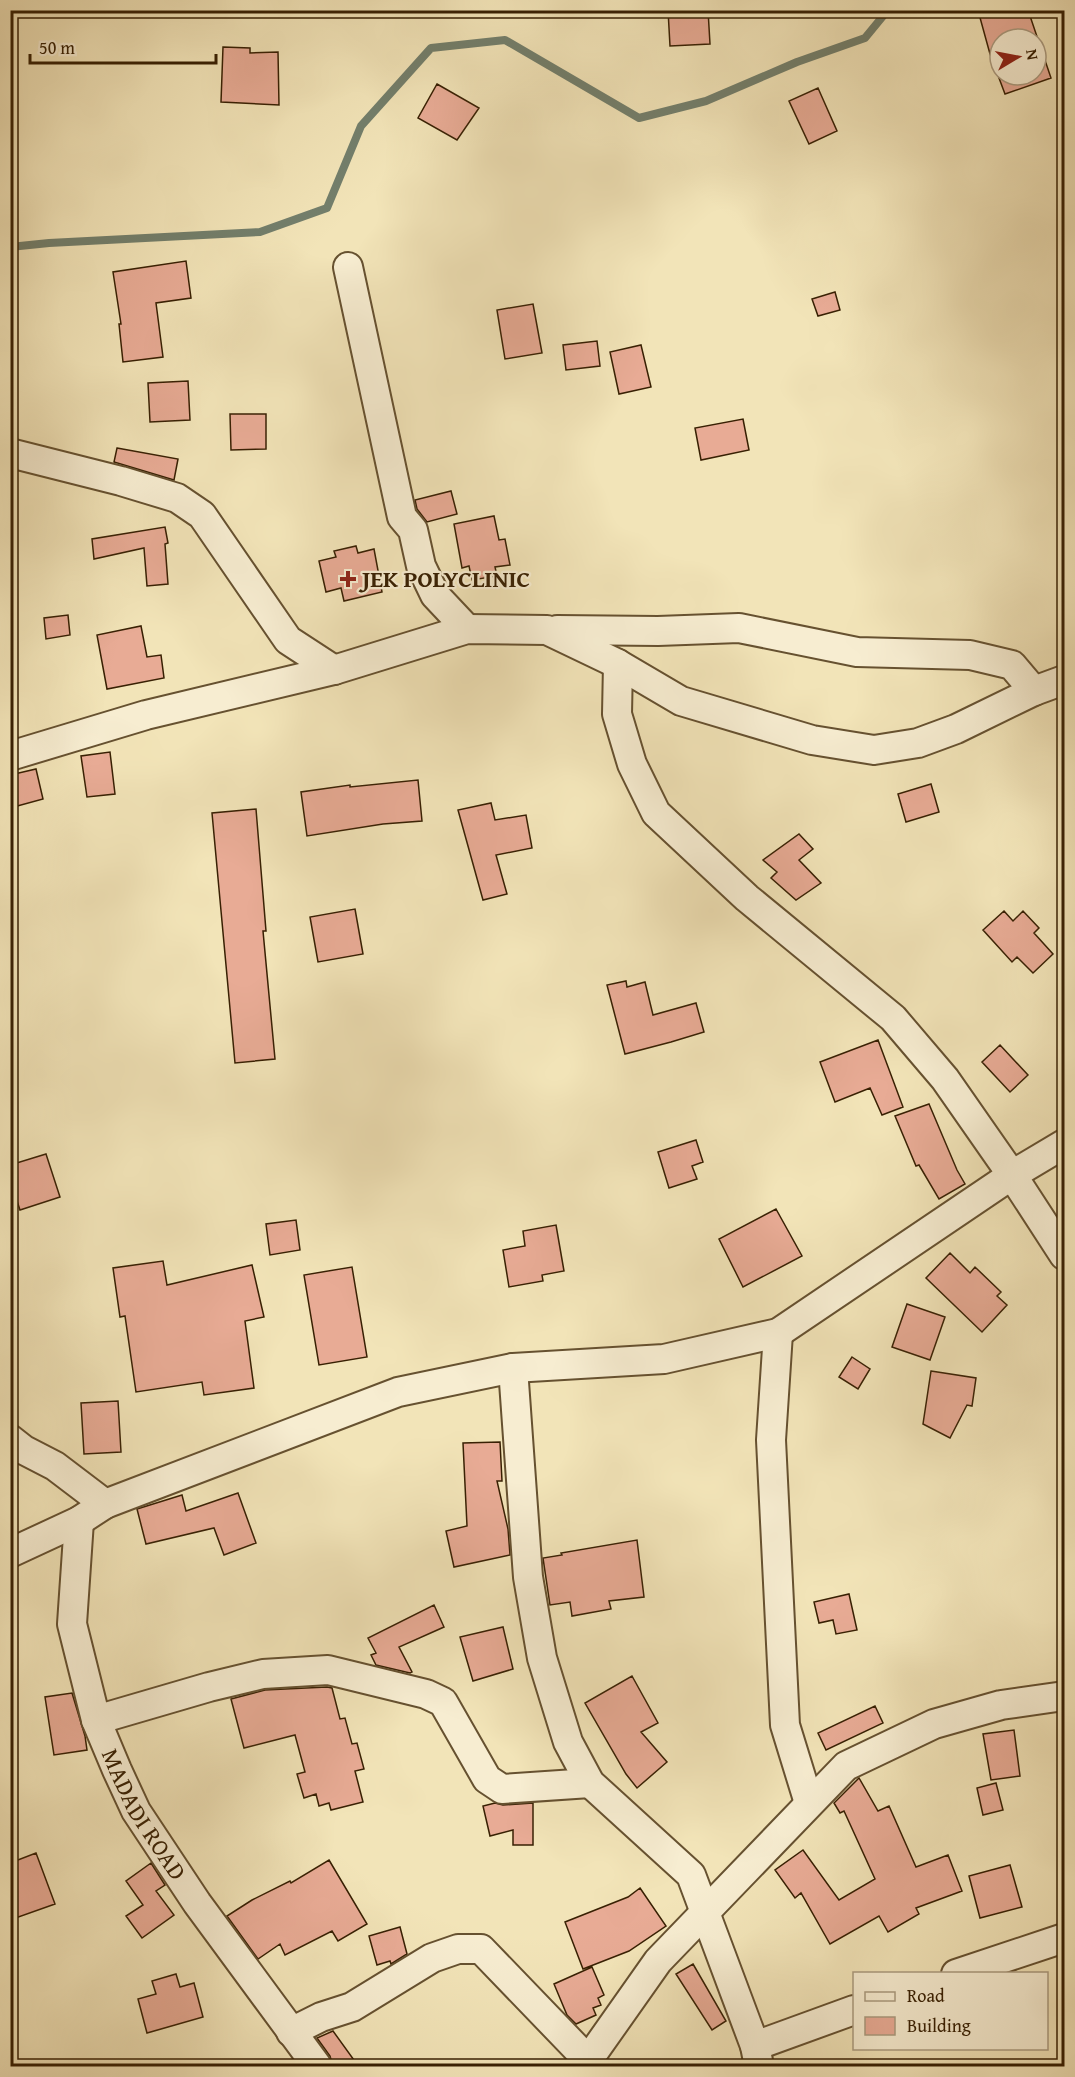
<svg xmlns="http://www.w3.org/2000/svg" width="1075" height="2077" font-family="'Gentium Book Plus',serif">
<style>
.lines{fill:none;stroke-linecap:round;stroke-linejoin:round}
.stream{stroke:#737f6c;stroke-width:8}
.building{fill:#e8ab95;stroke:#382003;stroke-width:1.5;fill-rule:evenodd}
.minor-casing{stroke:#665130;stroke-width:32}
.minor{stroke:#f7edd1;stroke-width:28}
.poi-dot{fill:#8f2418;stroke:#f7edd1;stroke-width:2}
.labels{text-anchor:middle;stroke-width:4.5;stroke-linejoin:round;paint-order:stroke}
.poi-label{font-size:24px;font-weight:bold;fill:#382003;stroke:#f7edd1;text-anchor:start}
.street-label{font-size:24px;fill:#382003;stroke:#f7edd1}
</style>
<rect width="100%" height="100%" fill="#f2e4b8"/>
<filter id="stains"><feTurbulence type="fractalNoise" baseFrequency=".00333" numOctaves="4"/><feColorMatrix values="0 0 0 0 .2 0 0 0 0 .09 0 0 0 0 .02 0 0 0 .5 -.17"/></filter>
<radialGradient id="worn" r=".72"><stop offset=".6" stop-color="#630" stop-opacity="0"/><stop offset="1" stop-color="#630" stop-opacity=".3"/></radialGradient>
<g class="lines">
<path class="stream" d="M 10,247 L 49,243 L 260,232 L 327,208 L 361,126 L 431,48 L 505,40 L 639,118 L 706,101 L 797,62 L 865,38 L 888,10"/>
</g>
<path class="building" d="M 668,10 L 708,10 L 710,44 L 670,46 Z
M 992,10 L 1028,10 L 1051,78 L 1005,94 L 990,54 L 979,14 ZM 1000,39 L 1036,39 L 1036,75 L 1000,75 Z
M 223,47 L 250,48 L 250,53 L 278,52 L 279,105 L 221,102 Z
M 437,84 L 479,108 L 457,140 L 418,118 Z
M 818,88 L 837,131 L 809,144 L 789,101 Z
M 186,261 L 191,298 L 156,303 L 163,357 L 123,362 L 119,324 L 121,324 L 113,272 Z
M 835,292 L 840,310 L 818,316 L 812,299 Z
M 533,304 L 542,353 L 505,359 L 497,310 Z
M 597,341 L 600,366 L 566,370 L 563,345 Z
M 641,345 L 651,387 L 619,394 L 610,352 Z
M 188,381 L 190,420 L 150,422 L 148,383 Z
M 230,414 L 266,414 L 266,449 L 231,450 Z
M 743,419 L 749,450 L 701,460 L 695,428 Z
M 117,448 L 178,459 L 174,480 L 114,462 Z
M 451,491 L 457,514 L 427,522 L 417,509 L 415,500 Z
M 494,516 L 499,540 L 505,539 L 510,565 L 495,567 L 497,576 L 472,580 L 469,566 L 462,568 L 454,524 Z
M 165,527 L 168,543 L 165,544 L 168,584 L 147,586 L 144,548 L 94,559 L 92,539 Z
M 356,546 L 358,553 L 374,549 L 382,592 L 344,601 L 341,588 L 326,592 L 319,561 L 336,557 L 334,551 Z
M 68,615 L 70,635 L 46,639 L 44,618 Z
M 141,626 L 147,657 L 161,655 L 164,678 L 107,689 L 97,635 Z
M 110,752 L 115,794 L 87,797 L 81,756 Z
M 36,769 L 43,799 L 10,808 L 10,775 Z
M 418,780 L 422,821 L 383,824 L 307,836 L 301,792 L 350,785 L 350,787 Z
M 931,784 L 939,812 L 906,822 L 898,794 Z
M 491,803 L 495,820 L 526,815 L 532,848 L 496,855 L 507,894 L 483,900 L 458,810 Z
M 256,809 L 266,931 L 263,931 L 275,1059 L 235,1063 L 212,813 Z
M 799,834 L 813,849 L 799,860 L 821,883 L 796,900 L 771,878 L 777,872 L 763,860 Z
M 355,909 L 363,954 L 318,962 L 310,917 Z
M 1004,911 L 1013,921 L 1023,911 L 1039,928 L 1034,933 L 1053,954 L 1033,973 L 1017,957 L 1012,962 L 983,930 Z
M 626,981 L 627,987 L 645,982 L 653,1015 L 696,1003 L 704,1032 L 671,1042 L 625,1054 L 607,985 Z
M 878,1040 L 903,1107 L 882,1115 L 870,1088 L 835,1102 L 820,1062 Z
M 1000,1045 L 1028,1075 L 1010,1092 L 982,1062 Z
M 929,1104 L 957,1170 L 965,1184 L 939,1199 L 919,1165 L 916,1166 L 895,1116 Z
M 696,1140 L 703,1162 L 692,1166 L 697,1179 L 669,1188 L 658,1152 Z
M 46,1154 L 60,1197 L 20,1210 L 10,1180 L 10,1165 Z
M 776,1209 L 802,1256 L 743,1287 L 719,1239 Z
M 296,1220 L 300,1250 L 270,1255 L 266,1224 Z
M 556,1225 L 564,1271 L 542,1275 L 543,1281 L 509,1287 L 503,1250 L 525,1246 L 523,1231 Z
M 950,1253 L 970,1273 L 975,1267 L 1001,1292 L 997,1296 L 1007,1305 L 982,1332 L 926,1278 Z
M 163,1261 L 167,1285 L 252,1265 L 264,1317 L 245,1321 L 254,1388 L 204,1395 L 202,1382 L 136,1392 L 125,1316 L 120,1317 L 113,1268 Z
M 352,1267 L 367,1357 L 319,1365 L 304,1275 Z
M 907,1304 L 945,1317 L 930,1360 L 892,1347 Z
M 852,1357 L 870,1369 L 858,1389 L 839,1377 Z
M 931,1371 L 976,1378 L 972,1406 L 967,1405 L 950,1438 L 923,1424 Z
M 118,1401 L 121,1452 L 84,1454 L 81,1403 Z
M 500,1442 L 502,1481 L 497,1481 L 508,1529 L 510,1555 L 454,1567 L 446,1531 L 467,1526 L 463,1443 Z
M 238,1493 L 256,1543 L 224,1555 L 214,1528 L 146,1544 L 137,1509 L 182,1495 L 186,1511 Z
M 637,1540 L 644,1597 L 609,1601 L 611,1609 L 572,1616 L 570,1602 L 550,1605 L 543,1558 L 562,1555 L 561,1553 Z
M 849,1594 L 857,1630 L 836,1634 L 833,1620 L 819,1623 L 814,1602 Z
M 434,1605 L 444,1627 L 399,1647 L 412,1672 L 410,1673 L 376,1665 L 371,1655 L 376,1653 L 368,1638 Z
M 503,1627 L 513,1669 L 473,1681 L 460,1637 Z
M 632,1676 L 658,1723 L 641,1732 L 667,1762 L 637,1788 L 626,1774 L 585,1703 Z
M 327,1687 L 332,1688 L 340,1719 L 345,1718 L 352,1744 L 357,1743 L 364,1769 L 355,1771 L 363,1802 L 331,1810 L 329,1803 L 319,1806 L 316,1794 L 304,1798 L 297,1774 L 305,1772 L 295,1735 L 244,1748 L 231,1699 L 265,1690 Z
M 72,1693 L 85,1736 L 87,1750 L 54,1755 L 45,1697 Z
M 875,1706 L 883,1723 L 826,1750 L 818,1733 Z
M 1014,1730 L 1020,1776 L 991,1780 L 983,1734 Z
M 859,1778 L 878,1811 L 889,1806 L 916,1867 L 948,1855 L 962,1891 L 916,1908 L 919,1914 L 888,1932 L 879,1916 L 830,1944 L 801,1893 L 795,1898 L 775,1870 L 803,1850 L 839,1900 L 875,1879 L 844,1811 L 840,1813 L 834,1803 Z
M 996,1783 L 1003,1810 L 983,1815 L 977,1788 Z
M 495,1803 L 503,1805 L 533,1803 L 533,1845 L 513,1845 L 513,1830 L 490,1836 L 483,1806 Z
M 36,1853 L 55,1904 L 10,1920 L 10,1863 Z
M 329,1860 L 367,1924 L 338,1941 L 332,1931 L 285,1955 L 280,1944 L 258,1959 L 227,1916 L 252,1900 L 290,1881 L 291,1883 Z
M 151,1863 L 165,1885 L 156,1891 L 174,1915 L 142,1938 L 126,1916 L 143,1905 L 126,1881 Z
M 1010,1865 L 1022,1907 L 980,1918 L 969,1876 Z
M 640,1888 L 666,1926 L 629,1951 L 583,1969 L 565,1922 L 628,1897 Z
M 400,1927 L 407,1954 L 391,1964 L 390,1961 L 377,1965 L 369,1936 Z
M 693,1964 L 726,2021 L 712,2030 L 676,1974 Z
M 592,1967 L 604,1995 L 598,1998 L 601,2005 L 593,2008 L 596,2015 L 576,2024 L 567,2015 L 554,1984 Z
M 176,1974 L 180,1987 L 194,1983 L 203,2017 L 147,2033 L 138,1999 L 156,1994 L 152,1981 Z
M 333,2031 L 359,2067 L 333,2067 L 330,2056 L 317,2038 Z"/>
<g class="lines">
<defs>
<g id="minor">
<path d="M 348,267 L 402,517 L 413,530 L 421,566 L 435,595 L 467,629"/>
<path d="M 10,453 L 121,481 L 177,498 L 202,515 L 288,640 L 334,670"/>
<path d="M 557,630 L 658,631 L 739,628 L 857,652 L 970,655 L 1012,665 L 1034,691"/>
<path d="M 618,664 L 617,714 L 632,764 L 656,813 L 747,898 L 893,1018 L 945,1079 L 1012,1175 L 1064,1255"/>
<path d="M 10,756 L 146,715 L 334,670 L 467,629 L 547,630 L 618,664 L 681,701 L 812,740 L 874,750 L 918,743 L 956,729 L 1034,691 L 1064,680"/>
<path d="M 778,1333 L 771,1440 L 785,1725 L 809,1803"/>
<path d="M 513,1368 L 528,1577 L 542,1658 L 568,1742 L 590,1783 L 691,1875 L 755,2046 L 759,2066"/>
<path d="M 10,1439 L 24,1450 L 55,1466 L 105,1504"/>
<path id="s1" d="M 79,1521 L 72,1624 L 96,1720 L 117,1770 L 136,1811 L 197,1903 L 317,2066"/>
<path d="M 10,1553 L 79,1521 L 105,1504 L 398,1392 L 513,1368 L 664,1359 L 778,1333 L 1012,1175 L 1064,1144"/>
<path d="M 96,1720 L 209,1687 L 263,1674 L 328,1670 L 426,1694 L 443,1702 L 487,1779 L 502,1789 L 590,1783"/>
<path d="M 956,1974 L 1064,1938"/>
<path d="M 291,2032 L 321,2017 L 352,2007 L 432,1958 L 458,1949 L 481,1949 L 586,2058"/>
<path d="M 755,2046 L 854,2010"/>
<path d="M 586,2066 L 591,2056 L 658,1961 L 846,1766 L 934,1724 L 1001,1705 L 1064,1696"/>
</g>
</defs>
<use href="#minor" class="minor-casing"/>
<use href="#minor" class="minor"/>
</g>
<path class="poi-dot" d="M345 570h6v6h6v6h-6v6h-6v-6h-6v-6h6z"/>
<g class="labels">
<g class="poi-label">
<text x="362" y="587">JEK POLYCLINIC</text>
</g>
<g class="street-label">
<text dy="8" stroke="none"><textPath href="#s1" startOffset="308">MADADI ROAD</textPath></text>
</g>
</g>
<rect width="1075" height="2077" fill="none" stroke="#f2e4b8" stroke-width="36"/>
<rect x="12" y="12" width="1051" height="2053" fill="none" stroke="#382003" stroke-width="3"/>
<rect x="18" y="18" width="1039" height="2041" fill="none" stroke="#382003" stroke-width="1.5"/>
<rect x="853" y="1972" width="195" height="78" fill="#f7edd1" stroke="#ab9b7f" stroke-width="1.5"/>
<rect x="865" y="1992" width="30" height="9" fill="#f7edd1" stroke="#ab9b7f" stroke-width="1.5"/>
<text x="907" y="2002" font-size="18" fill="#382003">Road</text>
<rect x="865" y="2017" width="30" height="18" fill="#e8ab95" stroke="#ab9b7f" stroke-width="1.5"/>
<text x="907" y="2032" font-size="18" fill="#382003">Building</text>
<g transform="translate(1018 57) rotate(80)"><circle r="28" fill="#f7edd1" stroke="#ab9b7f" stroke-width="1.5"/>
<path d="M0-4.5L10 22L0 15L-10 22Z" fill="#8f2418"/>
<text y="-9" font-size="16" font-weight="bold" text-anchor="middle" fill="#382003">N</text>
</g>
<path d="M30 54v9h186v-9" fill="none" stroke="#382003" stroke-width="3"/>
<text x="39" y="54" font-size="18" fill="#382003" stroke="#f7edd1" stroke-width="4.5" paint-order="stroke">50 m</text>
<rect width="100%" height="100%" filter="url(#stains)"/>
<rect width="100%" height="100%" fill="url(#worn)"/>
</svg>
